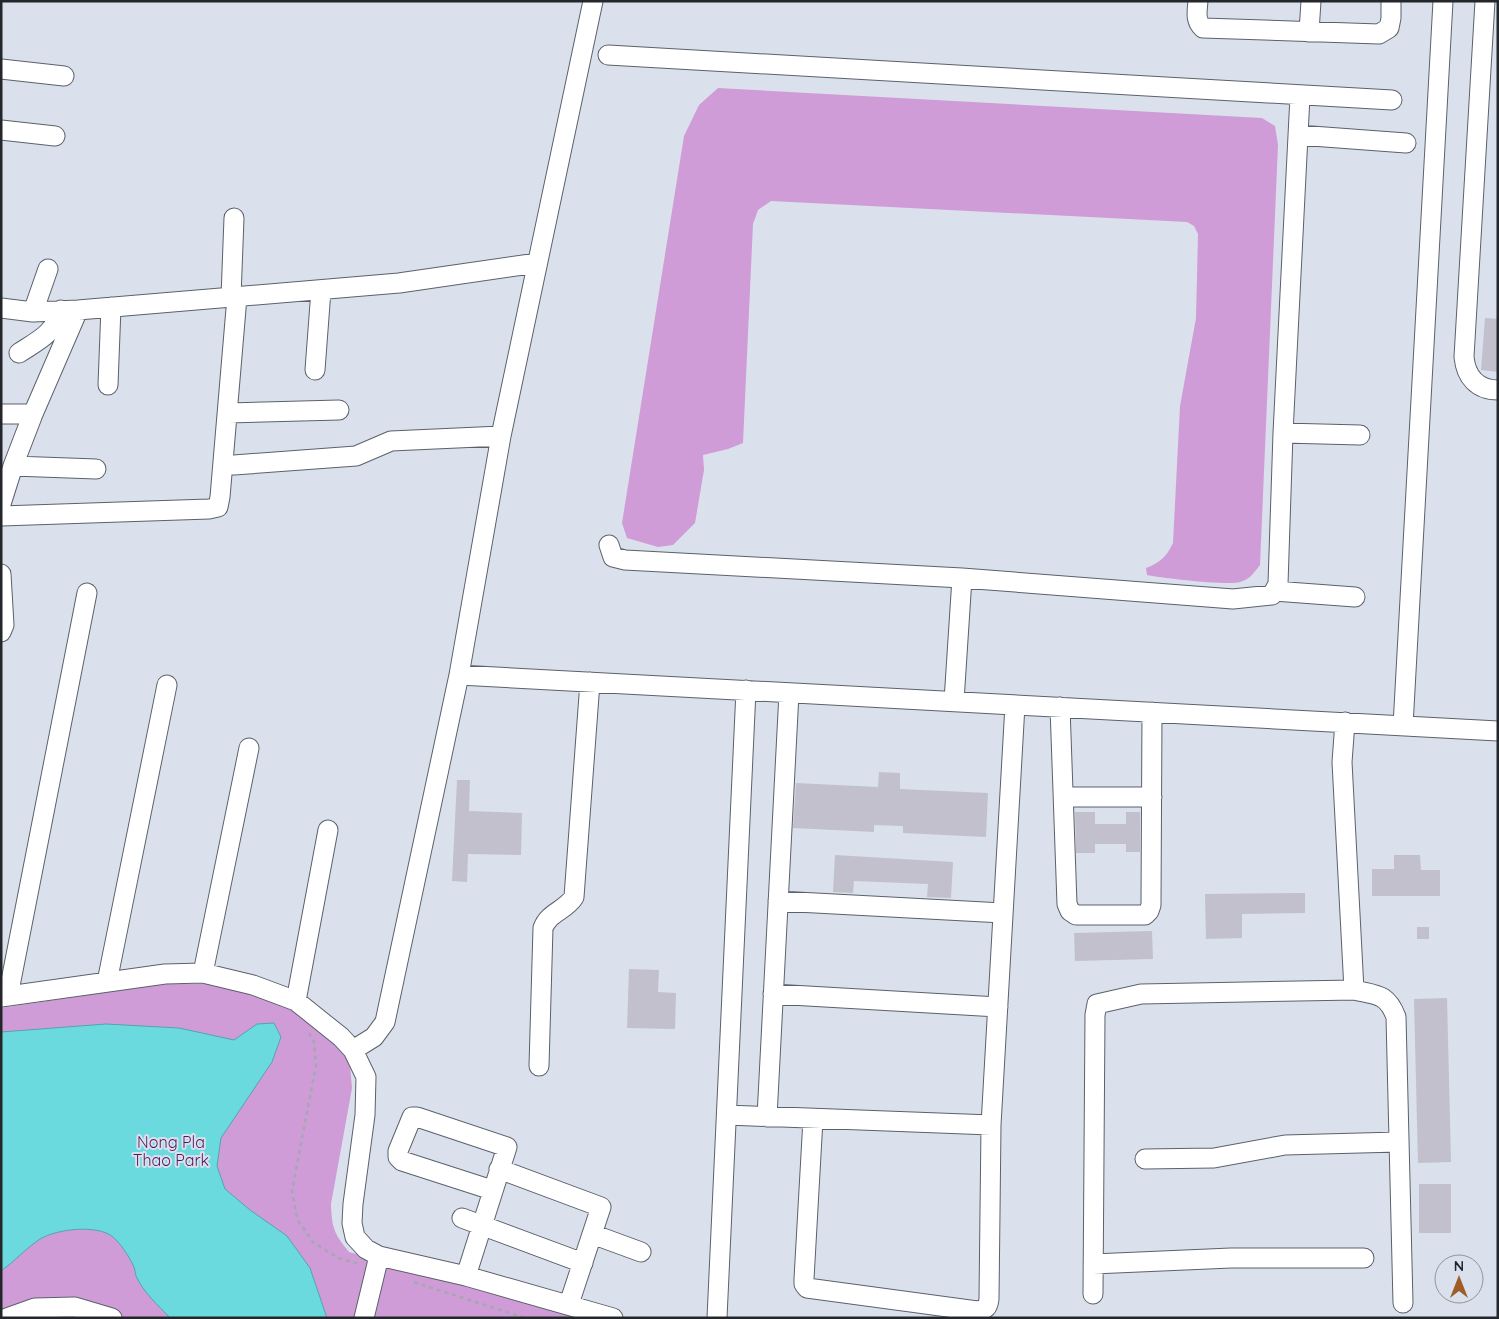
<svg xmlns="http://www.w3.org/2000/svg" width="1499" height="1319" font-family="Quicksand,sans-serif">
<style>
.green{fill:#d09cd7}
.water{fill:#6bdade;stroke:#55a4a8}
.building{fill:#c2c0cd}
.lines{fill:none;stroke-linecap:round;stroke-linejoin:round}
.minor-casing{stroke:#5b616b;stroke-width:21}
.path{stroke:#a3a8b1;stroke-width:2.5;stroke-dasharray:4 4;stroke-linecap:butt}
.minor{stroke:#fff;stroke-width:19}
.labels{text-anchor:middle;stroke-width:4;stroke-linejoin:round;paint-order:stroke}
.park-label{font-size:16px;fill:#55155e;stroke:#dae1ec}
</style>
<rect width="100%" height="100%" fill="#dae1ec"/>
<path class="green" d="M 718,88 L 1262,118 L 1275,126 L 1278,145 L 1260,565 C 1254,573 1250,579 1240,582 C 1230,586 1161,578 1147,575 L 1146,568 C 1160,563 1167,556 1173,543 L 1180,406 L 1196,318 L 1198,234 L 1194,226 L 1187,222 L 771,201 L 758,210 L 753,224 L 743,443 L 728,449 L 703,455 L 704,470 L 695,523 L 673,545 L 658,547 L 627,538 L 622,523 L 684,136 L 699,105 Z
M 162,984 L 210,984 L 262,995 L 308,1018 L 341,1048 L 350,1065 L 352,1088 L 331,1204 C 332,1229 334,1233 349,1252 L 583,1318 L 1,1318 L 1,1008 Z"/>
<path class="water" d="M 274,1023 L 281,1037 L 272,1062 L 221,1138 L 217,1166 L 225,1189 L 250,1210 L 287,1236 L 310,1268 L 327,1318 L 170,1318 C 158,1305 143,1292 136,1276 C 135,1273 135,1268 133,1265 C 129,1256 120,1243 113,1237 C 97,1224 57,1229 40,1239 C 26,1248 14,1262 1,1271 L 1,1032 L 106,1024 L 179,1028 L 234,1040 L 257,1024 Z"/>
<path class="building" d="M 1485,318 L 1498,319 L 1498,372 L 1481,370 Z
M 879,772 L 900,773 L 900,789 L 988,793 L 986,837 L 903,833 L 903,826 L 874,825 L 874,832 L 793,828 L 796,783 L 878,787 Z
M 457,780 L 470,780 L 469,811 L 522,813 L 521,855 L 468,854 L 467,882 L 452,881 Z
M 1075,812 L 1095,812 L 1095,824 L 1126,824 L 1126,812 L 1140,812 L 1140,852 L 1126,852 L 1126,844 L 1095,844 L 1095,853 L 1076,853 Z
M 835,855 L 953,862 L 951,898 L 927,897 L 928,884 L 854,881 L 853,893 L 833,892 Z
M 1394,855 L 1420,855 L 1421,870 L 1440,870 L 1440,896 L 1372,896 L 1372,869 L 1394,869 Z
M 1305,893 L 1305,913 L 1242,914 L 1242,938 L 1206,939 L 1205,894 Z
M 1417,927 L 1429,927 L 1429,939 L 1417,939 Z
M 1152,931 L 1153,959 L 1075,961 L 1074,933 Z
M 629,969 L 659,970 L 658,992 L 676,993 L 675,1029 L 627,1028 Z
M 1447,998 L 1451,1162 L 1418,1163 L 1414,999 Z
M 1419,1184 L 1451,1184 L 1451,1233 L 1419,1233 Z"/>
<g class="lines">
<defs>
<path id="minor" d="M 1198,1 C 1197,12 1195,21 1203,28 L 1379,34 L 1389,28 L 1391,18 L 1391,1
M 1485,1 L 1464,357 C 1466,377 1477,390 1498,390
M 1309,32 L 1311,1
M 608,55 L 1392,100
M 1,69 L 64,76
M 1,130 L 55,136
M 1298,135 L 1406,143
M 231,297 L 234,218
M 1,308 L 33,312 L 78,310 L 399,283 L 537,263
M 33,312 L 48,269
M 19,353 C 39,340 54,334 61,310
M 315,370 L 321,290
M 108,385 L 111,307
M 228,413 L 339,410
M 1,414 L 33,414
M 1283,433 L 1360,435
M 234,465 L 356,456 L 391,441 L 501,436
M 13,466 L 96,469
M 1,504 L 13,466 L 33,414 L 78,310
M 1,516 L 209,509 L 218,507 L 220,497 L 237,297
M 609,545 L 613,557 L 625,560 L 962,578 L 1233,599 L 1272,595 L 1278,584 L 1283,433 L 1300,96
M 1,574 L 4,625 L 1,632
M 1274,591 L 1355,597
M 459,675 L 1498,731
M 954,701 L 962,578
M 1060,707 L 1067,904 L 1070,911 L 1076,915 L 1145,915 L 1149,911 L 1151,905 L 1152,712
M 1345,722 L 1342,762 L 1354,990 C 1376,995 1387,993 1396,1017 L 1403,1303
M 1403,726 L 1443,1
M 1064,797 L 1152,797
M 778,901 L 1003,913
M 203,973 L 249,748
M 107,982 L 167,685
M 773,994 L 998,1007
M 8,996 L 87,593
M 1,997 L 165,974 L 203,973 L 253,985 L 296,1001 L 341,1037 L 353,1050 L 366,1077 L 365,1115 L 353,1204 L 352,1223 L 355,1237 L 366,1249 L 379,1256 L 466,1276 L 613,1318
M 296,1001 L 328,830
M 353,1050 L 374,1037 L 385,1022 L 459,675 L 501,436 L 593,1
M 539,1066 L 543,928 C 549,912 565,911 574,897 L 590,682
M 727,1115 L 991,1125 L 1015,705
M 767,1117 L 789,693
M 813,1119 L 804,1279 L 804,1284 L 807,1288 L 977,1311 C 986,1310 988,1307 989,1299 L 991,1125
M 1145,1159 L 1214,1158 L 1285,1145 L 1398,1142
M 499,1169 L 601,1207 L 569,1304
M 462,1218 L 583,1263
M 592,1234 L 641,1252
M 1093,1264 L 1231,1258 L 1364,1258
M 466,1276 L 507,1147 L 417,1117 L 412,1117 L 398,1151 L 398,1157 L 402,1161 L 492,1190
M 1093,1294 L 1095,1015 L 1097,1004 L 1141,994 L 1354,990
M 7,1318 L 35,1308 L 75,1307 L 112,1318
M 364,1318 L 379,1256
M 717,1318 L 746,690"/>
</defs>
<use href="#minor" class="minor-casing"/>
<path class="path" d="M 309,1033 L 314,1042 L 316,1065 L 292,1191 L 297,1219 L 313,1242 L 338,1258 L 359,1264
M 414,1282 L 525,1318"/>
<use href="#minor" class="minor"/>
</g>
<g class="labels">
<g class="park-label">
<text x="171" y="1148">Nong Pla<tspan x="171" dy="18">Thao Park</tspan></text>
</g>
</g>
<rect width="1499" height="1319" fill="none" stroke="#23262a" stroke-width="5"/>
<g transform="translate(1459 1279)"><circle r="24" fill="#dae1ec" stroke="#91969e"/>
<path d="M0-4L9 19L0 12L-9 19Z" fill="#9e5c29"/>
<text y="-8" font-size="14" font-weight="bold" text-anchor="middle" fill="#23262a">N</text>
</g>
</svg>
